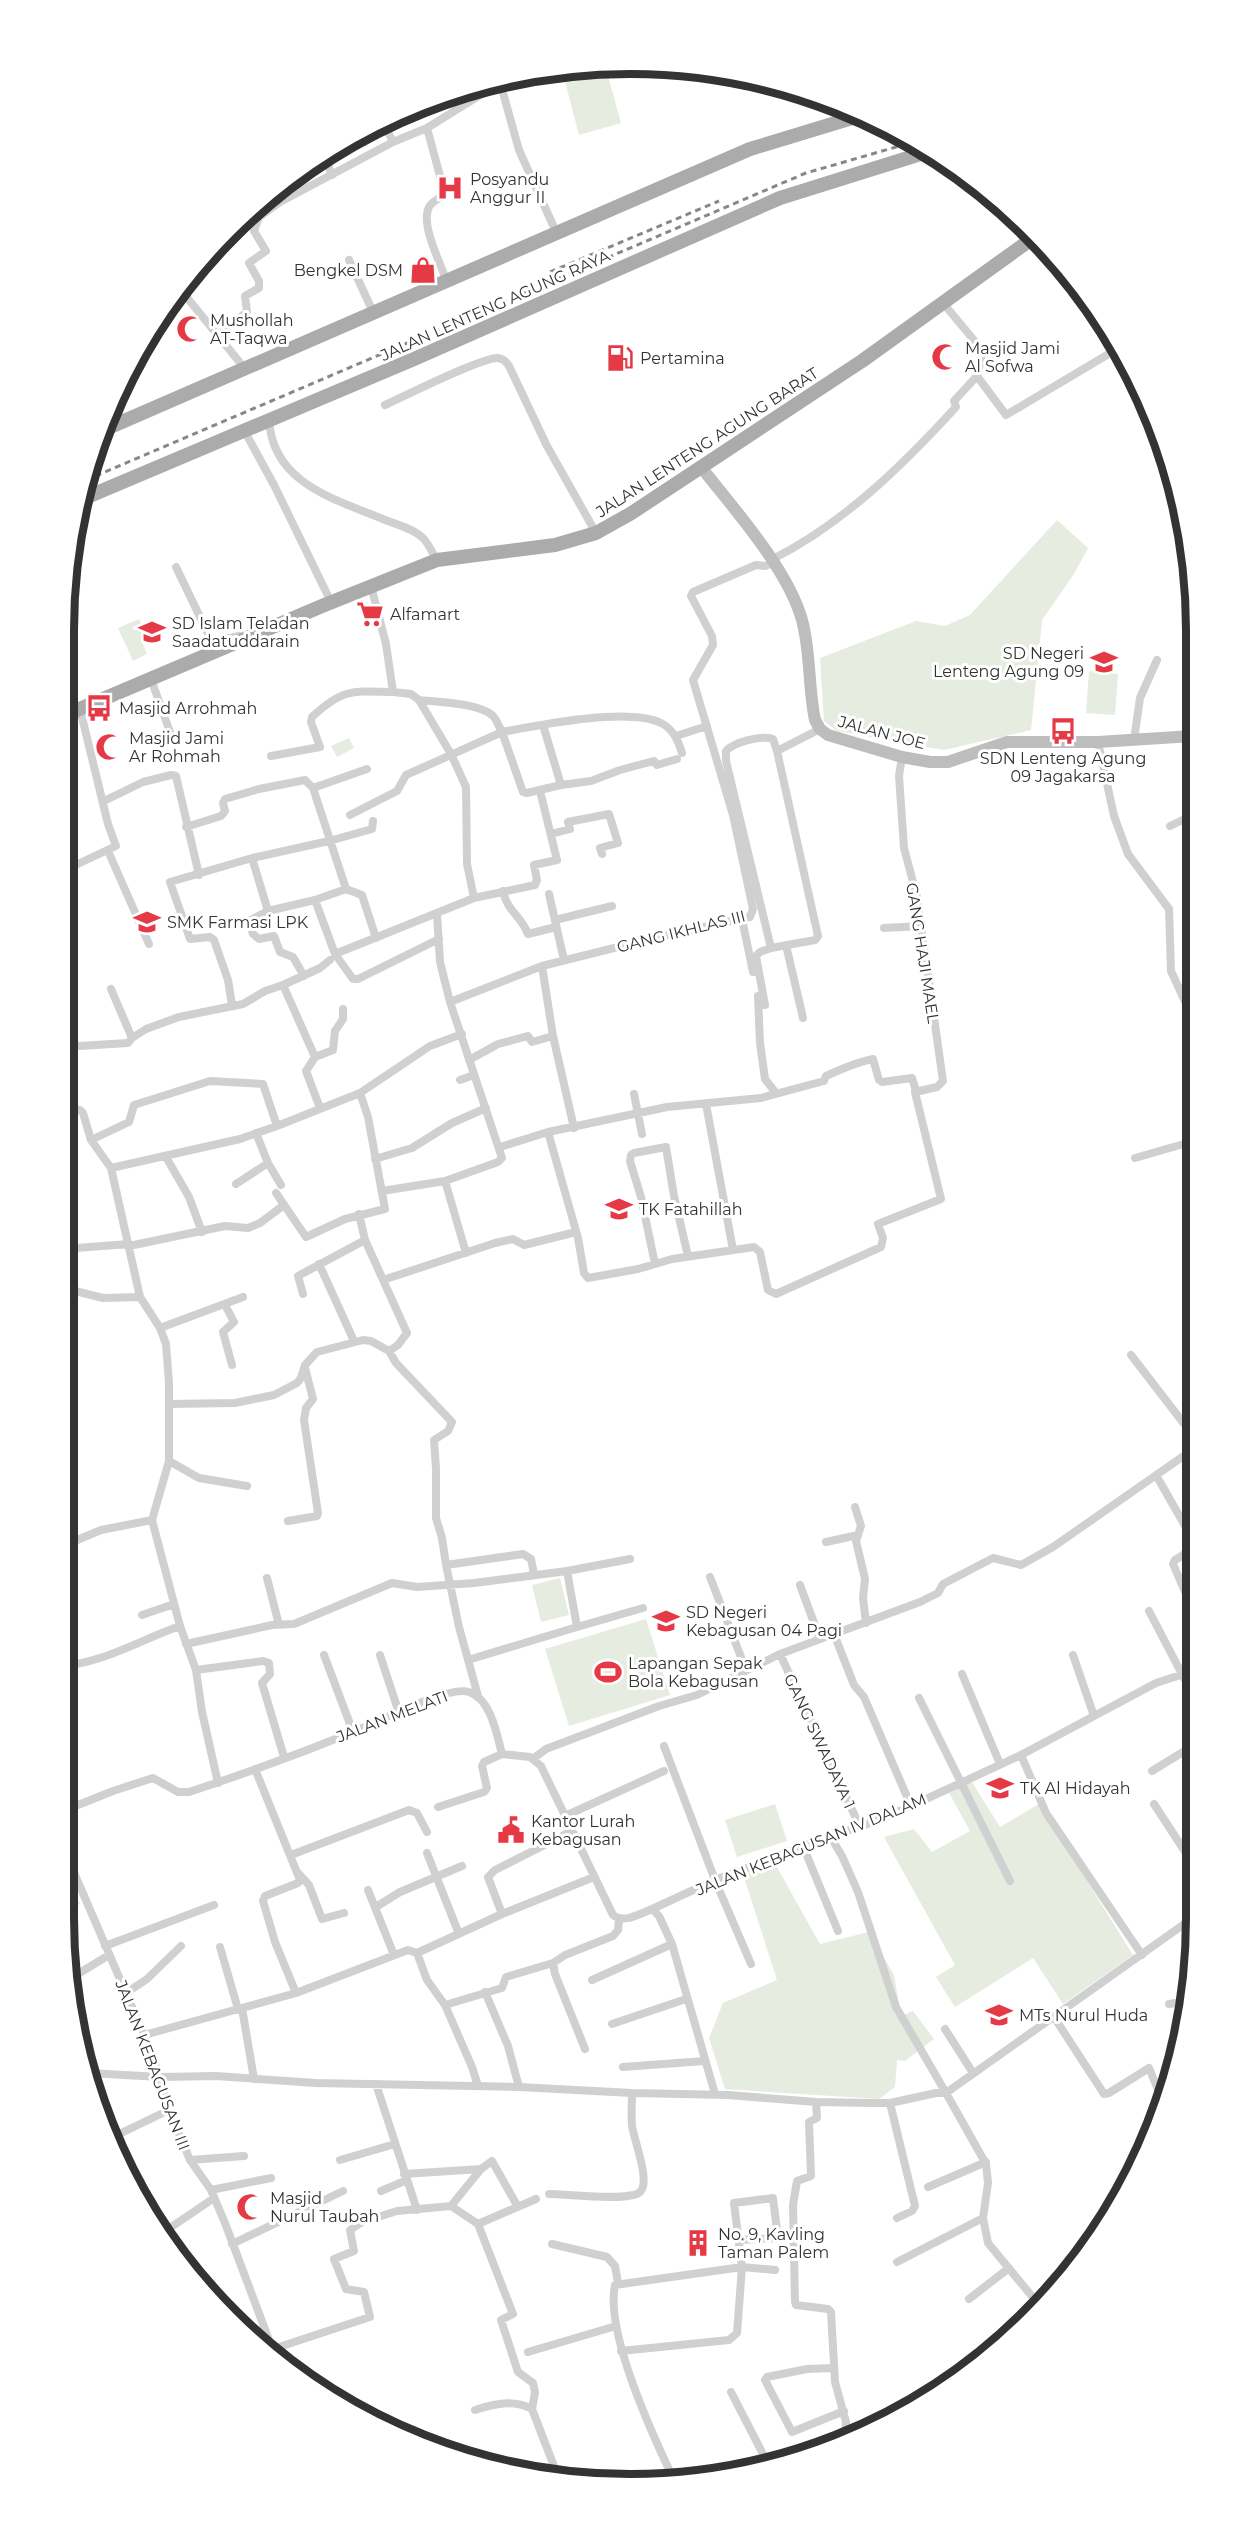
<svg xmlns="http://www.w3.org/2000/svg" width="1260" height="2547" font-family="Montserrat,sans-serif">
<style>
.green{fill:#e6ecdf}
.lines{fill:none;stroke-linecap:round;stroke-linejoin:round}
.street{stroke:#d0d0d0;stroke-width:8}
.secondary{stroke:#bdbdbd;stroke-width:12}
.primary{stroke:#ababab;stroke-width:14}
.rail{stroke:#888;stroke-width:3;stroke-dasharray:6 4.5;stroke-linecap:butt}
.labels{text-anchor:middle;stroke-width:6;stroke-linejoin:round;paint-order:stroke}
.poi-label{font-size:16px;fill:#333;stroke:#fff;text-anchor:start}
.street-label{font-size:16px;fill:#333;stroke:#fff}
.rim{fill:none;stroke:#333;stroke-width:8}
</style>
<rect width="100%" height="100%" fill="#fff"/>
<path class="green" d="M 605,65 L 621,123 L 579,135 L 562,70 Z
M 1057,520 L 1088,548 L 1074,574 L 1042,620 L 1031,730 L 944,750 L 837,731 L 824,721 L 820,658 L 916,621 L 945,626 L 970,615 Z
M 139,619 L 147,636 L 141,639 L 147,654 L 133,661 L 118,628 Z
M 1089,671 L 1118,674 L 1115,715 L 1086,713 Z
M 349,738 L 354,748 L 337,757 L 331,746 Z
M 560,1578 L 569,1615 L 541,1622 L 532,1585 Z
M 646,1619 L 670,1695 L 569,1726 L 545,1649 Z
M 970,1779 L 1000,1827 L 1039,1804 L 1133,1955 L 1063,2004 L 1033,1958 L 955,2007 L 936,1977 L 955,1965 L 884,1837 L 914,1829 L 932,1852 L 970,1831 L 947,1789 Z
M 775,1804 L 787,1841 L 737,1857 L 725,1820 Z
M 774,1862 L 820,1944 L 869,1932 L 894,1975 L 901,2016 L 913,2011 L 934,2039 L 905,2061 L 897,2060 L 895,2087 L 879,2099 L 725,2089 L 709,2038 L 723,2003 L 777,1980 L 745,1880 L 744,1872 Z
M 70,1882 L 80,1904 L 63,1912 L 63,1885 Z"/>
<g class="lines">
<path class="street" d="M 500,82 L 519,150 L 557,234
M 383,122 L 393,142
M 427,128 L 443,187 L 443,195 C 439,199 431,202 429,207 C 420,225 441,264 447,282
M 323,154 L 332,175
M 273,193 L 280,202 L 393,142 L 427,128 L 511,76
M 225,234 L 259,217
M 349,260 L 374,314
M 180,289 L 246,370
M 218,335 L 247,312 L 245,296 L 259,288 L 259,281 L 249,263 L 266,251 L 254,231 L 259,217 L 280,202
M 977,376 L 1006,415 L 1117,349
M 385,405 C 405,396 482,357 498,358 C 504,359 506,362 509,366 L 547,446 L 596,533
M 269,419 C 272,485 338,500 388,521 C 399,525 413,529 422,537 C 428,542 432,553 437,560
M 244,430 L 274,485 L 331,602
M 771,560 C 843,524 902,466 956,407 L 954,401 L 977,376 L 983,351 L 943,303
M 176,567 L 212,642 L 239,636
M 151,679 L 170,732
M 419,700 C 437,702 480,703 493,716 C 497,720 499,727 502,732 C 539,725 628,707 661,723 C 673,729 678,740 682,753
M 543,725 L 561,785
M 676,736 L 707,726
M 1134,740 L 1140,698 L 1157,660
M 1098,742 L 1114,816 L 1128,854 L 1169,909 L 1171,971 L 1194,1021
M 777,751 L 820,729
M 271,756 L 320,747 L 311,722 L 312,717 C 343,688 353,691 393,692
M 104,801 L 143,782 L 171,775 L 176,776 L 199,875
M 350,815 L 397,791 L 406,775 L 502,732 L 523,792 L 527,793 L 561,785 L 591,781 L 620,770 L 654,761 L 657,765 L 677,759
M 1170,826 L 1193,815
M 186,827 L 221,816 L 225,811 L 223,803 L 225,799 L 259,789 L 305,780 L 313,788 L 367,769
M 551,834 L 570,829 L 568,822 L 609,814 L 618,843 L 600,848 L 602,854
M 108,851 L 149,944
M 252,858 L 268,911
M 346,889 L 362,895 L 376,938
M 503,891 C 508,913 520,914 528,934 L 556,927
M 549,894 L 564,960
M 474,898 L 535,885 L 537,880 L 534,865 L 557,860 L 540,791
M 315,900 L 335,954 L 353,979 L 358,979 L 439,939
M 63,908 L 73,900 L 65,870 L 116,846 L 108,824 L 80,709
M 742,919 L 753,972
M 555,920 L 612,906
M 884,928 L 921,926
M 786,945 L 803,1018
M 335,954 L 474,898 L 467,864 L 466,787 L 451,754 L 419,700 L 411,694 L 393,692 L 386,644 L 371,586
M 542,966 L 553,1036 L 574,1128
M 304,976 L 293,957 L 280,952 L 274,936 L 259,939 L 253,934 L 249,921 L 268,911 L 315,900 L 346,889 L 313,788
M 63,995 L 64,995
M 758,996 L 760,1043 L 765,1079 L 776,1093
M 450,1002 L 542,966 L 650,939 L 750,917 L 753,909 L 733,815 L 693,680 L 713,645 L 712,636 L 691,596 L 693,592 L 756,565 L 765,566 L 773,563
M 232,1005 L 228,980 L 214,940 L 210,937 L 190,939 L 170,882 L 252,858 L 329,841 L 372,829 L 373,821
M 765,1005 L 756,956 L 760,952 L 771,948 L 726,761 L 726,751 C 734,742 761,735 773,739 L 777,751 L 818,936 L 815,940 L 771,948
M 132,1038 L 146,1029 L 179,1017 L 243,1004 L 265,991 L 283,985
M 63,1047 L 128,1043 L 132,1038 L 111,989
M 315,1057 L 283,985 L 320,968 L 330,960
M 469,1060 L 498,1044 L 528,1036 L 532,1042 L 553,1036
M 460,1080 L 474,1075
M 634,1094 L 642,1134
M 706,1104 L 733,1250
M 320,1108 L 306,1071 L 315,1057 L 333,1050 L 335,1031 L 343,1019 L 343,1009
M 63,1110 L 80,1110 L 83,1113 L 91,1140 L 111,1168 L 140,1297 L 160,1328 L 166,1344 L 169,1383 L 169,1461 L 152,1520 L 180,1626 L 196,1670 L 202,1712 L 218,1783
M 548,1132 L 578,1238 L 584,1273 L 588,1278 L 638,1269 L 672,1259 L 754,1247 L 760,1252 L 768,1290 L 776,1294 L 881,1247 L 883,1238 L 878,1224 L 941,1199 L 915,1092 L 937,1087 L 943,1081 L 917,897 L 904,848 L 899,776 L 902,757
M 256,1133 L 268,1163 L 281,1185
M 91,1140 L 129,1122 L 134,1105 L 210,1081 L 263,1084 L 277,1126
M 500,1147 L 548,1132 L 667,1107 L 761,1098 L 824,1081 L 826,1076 C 842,1069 856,1062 873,1059 L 879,1080 L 882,1082 L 912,1078 L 916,1091
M 166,1157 L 189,1197 L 202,1232
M 1135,1158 L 1194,1141
M 375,1159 L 412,1148 L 452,1123 L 486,1108
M 111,1168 L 240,1139 L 277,1126 L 360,1093 L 430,1046 L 462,1034
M 445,1181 L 466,1253
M 236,1184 L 268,1163
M 382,1191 L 445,1181 L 498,1162 L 502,1158 L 450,1002 L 440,962 L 437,914
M 276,1193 L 306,1237 L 345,1219 L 385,1209 L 368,1117 L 360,1093
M 359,1214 L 365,1240 L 407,1333 L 398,1345 L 389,1351
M 129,1246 L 225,1226 L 248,1228 L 260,1223 L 284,1205
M 63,1249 L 129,1244
M 319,1264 L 354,1341
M 655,1264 L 641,1197 L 630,1161 L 631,1155 L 634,1153 L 666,1147 L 674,1196 L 688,1256
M 383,1280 L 495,1243 L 513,1239 L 524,1245 L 576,1232
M 63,1288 L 103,1298 L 140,1297
M 303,1294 L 298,1276 L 365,1240
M 225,1305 L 234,1322 L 223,1332 L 232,1365
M 160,1328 L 243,1297
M 1131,1355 L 1195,1438
M 169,1404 L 235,1403 L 274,1395 L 297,1383 L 301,1378 L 305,1365 L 317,1352 L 363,1340 L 371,1341 L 389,1351 L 396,1363 L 452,1422 L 448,1431 L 434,1440 L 436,1468 L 436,1518 L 442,1538 L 446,1565
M 169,1461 L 199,1478 L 247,1486
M 1156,1475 L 1196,1545
M 855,1507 L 861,1526 L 856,1541 L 865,1579 L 863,1598 L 866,1623
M 288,1521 L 317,1516 L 318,1513 L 304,1420 L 306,1408 L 313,1399 L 305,1368
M 826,1542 L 858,1535
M 63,1546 L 101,1530 L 152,1520
M 1196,1547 L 1175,1560 L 1173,1564 L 1196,1617
M 710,1577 L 746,1670
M 267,1578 L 279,1625
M 800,1585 L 820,1639
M 1149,1611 L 1196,1701
M 142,1615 L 174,1604
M 577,1627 L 643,1608
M 834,1634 L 854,1685 L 864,1697 L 911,1806
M 186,1644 L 272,1625 L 294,1624 L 392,1583 L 417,1587 L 474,1583 L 567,1571 L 630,1559
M 780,1654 L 860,1827
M 324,1655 L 353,1732
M 380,1655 L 399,1713
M 1073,1655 L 1094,1716
M 468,1660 L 577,1627 L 567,1571
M 63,1666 C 105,1662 140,1640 180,1626
M 196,1670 L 263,1661 L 269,1663 L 270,1674 L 262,1683 L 284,1757
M 962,1674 L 1000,1764
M 478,1696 L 459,1627 L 446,1565 L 523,1554 L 531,1559 L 534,1574
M 919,1698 L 1010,1881
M 664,1746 L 715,1880 L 751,1964
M 1021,1755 L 1046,1813 L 1142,1955
M 534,1758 L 546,1749 L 659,1706 L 697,1695 L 780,1654 L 920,1602 L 938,1593 L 943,1584 L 993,1558 L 1021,1565 L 1053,1547 L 1195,1448
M 255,1769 L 300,1880 L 298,1883 L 265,1896 L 263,1901 L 275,1942 L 296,1993 L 408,1950 L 417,1953 L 502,1914 L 594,1877
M 1152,1771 L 1196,1744
M 1154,1804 L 1197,1870
M 438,1807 L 484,1792 L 487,1788 L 482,1766 L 484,1762 L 502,1754
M 63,1811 L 113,1791 L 153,1778 L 178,1792 L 189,1792 C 244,1774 299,1754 353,1732 C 376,1723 448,1685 469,1692 C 491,1699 497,1735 502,1754 L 530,1757 L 541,1766 L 613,1915 C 624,1924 639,1914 652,1909 L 659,1916 L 672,1944 L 715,2094
M 565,1816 L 664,1771
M 830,1836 L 842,1856 L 858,1892 L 896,2007 L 946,2093 L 1197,1915
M 803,1846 L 838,1931
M 63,1847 L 151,2051 L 169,2110 L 190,2160 L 211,2190 L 225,2223 L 272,2348
M 427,1853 L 459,1934
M 291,1855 L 409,1810 L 417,1813 L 427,1832
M 298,1873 L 309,1885 L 322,1919 L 344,1913
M 63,1884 L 76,1878
M 368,1890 L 394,1955
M 376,1907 L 400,1892 L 462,1866
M 652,1909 L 715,1880 L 830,1836 L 860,1827 L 911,1806 L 1021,1755 L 1156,1683 L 1196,1670
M 502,1914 L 488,1877 L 495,1870 L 572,1831
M 105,1946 L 214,1905
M 220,1947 L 238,2009
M 417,1953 L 427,1980 L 445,2005 L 472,2067 L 478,2086
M 73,1977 L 109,1955
M 592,1980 L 672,1944
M 485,1992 L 508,2046 L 519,2087
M 126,1993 L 147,1979 L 181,1946
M 1169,2004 L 1189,2001
M 445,2005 L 502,1988 L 506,1977 L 553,1963
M 242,2008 L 254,2079
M 1054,2017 L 1104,2094 L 1109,2093 L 1149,2068 L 1159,2092 L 1167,2092
M 612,2024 L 686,1999
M 945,2029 L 973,2073
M 144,2035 L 296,1993
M 585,2049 L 555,1974 L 553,1963 L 565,1955 L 613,1936 L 618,1930 L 619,1920
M 623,2067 L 704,2061
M 89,2073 L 160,2077 L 216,2076 L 316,2083 L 519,2087 L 632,2093 L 728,2095 L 816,2102 L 873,2103 L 890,2103 L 936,2093 L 946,2093 L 986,2164 L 988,2183 L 983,2218 L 988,2243 L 1040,2306
M 376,2084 L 417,2210
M 816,2102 L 817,2118 L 809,2122 L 811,2176 L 797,2181 L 793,2205 L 795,2302 L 796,2305 L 828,2309 L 831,2312 L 835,2382 L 846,2422 L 845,2436
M 890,2103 L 915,2206 L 912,2211 L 897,2218
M 113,2137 L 169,2110
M 190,2160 L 244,2156
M 340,2160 L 395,2144
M 404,2174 L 481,2169 L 492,2161 L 518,2207
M 928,2187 L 986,2162
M 211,2190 L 271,2178
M 381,2191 L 407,2180
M 549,2194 C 565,2194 629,2202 640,2192 C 651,2182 634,2140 632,2126 C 631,2115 632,2104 632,2093
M 451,2206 L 481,2169
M 478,2224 L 536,2199
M 164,2232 L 214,2198
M 232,2244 L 343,2191
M 552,2244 L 607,2257 L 615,2266 L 618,2283
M 897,2262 L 983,2218
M 969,2299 L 1009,2268
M 1039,2302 L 1050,2296
M 273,2349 L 370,2317 L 364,2292 L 346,2289 L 334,2259 L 354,2251 L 350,2230 L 362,2222 L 397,2211 L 451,2206 L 478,2224 L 513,2314 L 501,2320 L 518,2372 L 533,2383 L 535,2392 L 532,2409
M 621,2351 L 729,2340 L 737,2333 L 742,2267 L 734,2203 L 773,2198 L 778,2238 L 739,2240
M 528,2352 L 616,2326
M 834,2368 L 807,2369 L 767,2377 L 765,2380 L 792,2432 L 844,2411
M 731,2392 L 766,2460
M 475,2410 C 494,2404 513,2399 532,2409 L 557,2474
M 368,2417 L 375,2415
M 673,2478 C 652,2434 605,2332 615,2285 L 742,2267 L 775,2270"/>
<path class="secondary" d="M 701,467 C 734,509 788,569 802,620 C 811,653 808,687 815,720 L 820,729 L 828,735 L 902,757 L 930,762 L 948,762 L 1007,742 L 1098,742 L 1193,736"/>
<path class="primary" d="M 101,431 L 750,149 L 862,115
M 80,500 L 414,359 L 780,198 L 927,152
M 63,716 L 322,606 L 437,560 L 555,545 L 596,533 L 630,514 L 862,361 L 1033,238"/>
<path class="rail" d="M 550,272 L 719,201
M 86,480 L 806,173 L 910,143"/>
</g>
<defs>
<symbol id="hospital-bare" viewBox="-9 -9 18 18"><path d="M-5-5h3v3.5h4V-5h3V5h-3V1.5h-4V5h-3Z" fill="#e63946" stroke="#fff" stroke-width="2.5" paint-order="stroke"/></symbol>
<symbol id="shop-bare" viewBox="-9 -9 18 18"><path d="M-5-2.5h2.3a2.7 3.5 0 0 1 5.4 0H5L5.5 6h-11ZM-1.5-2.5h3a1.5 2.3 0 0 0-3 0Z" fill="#e63946" stroke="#fff" stroke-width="2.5" paint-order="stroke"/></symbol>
<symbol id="mosque-bare" viewBox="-9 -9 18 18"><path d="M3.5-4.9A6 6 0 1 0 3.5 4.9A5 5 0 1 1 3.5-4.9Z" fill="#e63946" stroke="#fff" stroke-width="2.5" paint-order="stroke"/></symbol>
<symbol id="fuel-bare" viewBox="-9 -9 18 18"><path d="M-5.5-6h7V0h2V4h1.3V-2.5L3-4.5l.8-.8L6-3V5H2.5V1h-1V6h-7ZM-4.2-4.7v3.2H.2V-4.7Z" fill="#e63946" stroke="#fff" stroke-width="2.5" paint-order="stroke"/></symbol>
<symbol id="supermarket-bare" viewBox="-9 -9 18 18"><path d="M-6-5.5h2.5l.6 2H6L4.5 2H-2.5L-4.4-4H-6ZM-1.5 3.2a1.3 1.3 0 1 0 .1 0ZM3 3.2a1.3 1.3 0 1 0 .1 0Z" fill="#e63946" stroke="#fff" stroke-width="2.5" paint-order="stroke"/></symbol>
<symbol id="school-bare" viewBox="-9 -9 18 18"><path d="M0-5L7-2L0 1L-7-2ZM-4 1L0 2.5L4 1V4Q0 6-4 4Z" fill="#e63946" stroke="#fff" stroke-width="2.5" paint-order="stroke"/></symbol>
<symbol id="bus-bare" viewBox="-9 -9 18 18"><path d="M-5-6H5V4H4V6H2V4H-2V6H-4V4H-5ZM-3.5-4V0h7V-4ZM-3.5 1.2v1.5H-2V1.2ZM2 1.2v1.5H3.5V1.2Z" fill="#e63946" stroke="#fff" stroke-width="2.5" paint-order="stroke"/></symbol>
<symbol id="stadium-bare" viewBox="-9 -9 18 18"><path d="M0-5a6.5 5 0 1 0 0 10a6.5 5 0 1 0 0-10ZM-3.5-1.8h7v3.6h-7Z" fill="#e63946" stroke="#fff" stroke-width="2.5" paint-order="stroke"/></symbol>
<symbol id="civic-bare" viewBox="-9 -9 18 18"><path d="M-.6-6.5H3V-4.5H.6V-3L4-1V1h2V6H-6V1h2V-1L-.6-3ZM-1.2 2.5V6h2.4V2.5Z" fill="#e63946" stroke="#fff" stroke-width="2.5" paint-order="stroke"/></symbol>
<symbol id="building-bare" viewBox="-9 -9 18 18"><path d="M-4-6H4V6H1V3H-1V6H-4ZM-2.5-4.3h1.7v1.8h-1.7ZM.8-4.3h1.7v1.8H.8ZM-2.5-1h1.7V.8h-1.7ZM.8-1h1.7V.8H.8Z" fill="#e63946" stroke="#fff" stroke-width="2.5" paint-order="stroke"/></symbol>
</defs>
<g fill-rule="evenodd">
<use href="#hospital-bare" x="431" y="169" width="38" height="38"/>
<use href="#shop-bare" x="404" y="251" width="38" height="38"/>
<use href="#mosque-bare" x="171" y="310" width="38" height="38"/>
<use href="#mosque-bare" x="926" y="338" width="38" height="38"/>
<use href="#fuel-bare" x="601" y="339" width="38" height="38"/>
<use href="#supermarket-bare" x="351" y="595" width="38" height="38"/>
<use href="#school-bare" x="133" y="613" width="38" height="38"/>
<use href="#school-bare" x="1085" y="643" width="38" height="38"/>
<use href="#bus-bare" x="80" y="689" width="38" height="38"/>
<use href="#bus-bare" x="1044" y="712" width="38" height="38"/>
<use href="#mosque-bare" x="90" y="728" width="38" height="38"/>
<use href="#school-bare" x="128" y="903" width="38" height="38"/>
<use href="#school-bare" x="600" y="1190" width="38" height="38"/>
<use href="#school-bare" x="647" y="1602" width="38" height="38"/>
<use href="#stadium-bare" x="589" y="1653" width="38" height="38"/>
<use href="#school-bare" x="981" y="1769" width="38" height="38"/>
<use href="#civic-bare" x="492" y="1811" width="38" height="38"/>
<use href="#school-bare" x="980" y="1996" width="38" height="38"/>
<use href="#mosque-bare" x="231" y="2188" width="38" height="38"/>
<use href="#building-bare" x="679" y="2224" width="38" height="38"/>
</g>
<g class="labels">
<g class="poi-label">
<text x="470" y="185">Posyandu<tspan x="470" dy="18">Anggur II</tspan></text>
<text x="403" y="276" text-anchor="end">Bengkel DSM</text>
<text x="210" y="326">Mushollah<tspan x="210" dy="18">AT-Taqwa</tspan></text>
<text x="965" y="354">Masjid Jami<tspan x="965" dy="18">Al Sofwa</tspan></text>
<text x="640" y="364">Pertamina</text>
<text x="390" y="620">Alfamart</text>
<text x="172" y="629">SD Islam Teladan<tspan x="172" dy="18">Saadatuddarain</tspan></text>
<text x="1084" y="659" text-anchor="end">SD Negeri<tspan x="1084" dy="18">Lenteng Agung 09</tspan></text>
<text x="119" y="714">Masjid Arrohmah</text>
<text x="129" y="744">Masjid Jami<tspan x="129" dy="18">Ar Rohmah</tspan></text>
<text x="1063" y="764" text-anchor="middle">SDN Lenteng Agung<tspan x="1063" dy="18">09 Jagakarsa</tspan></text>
<text x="167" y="928">SMK Farmasi LPK</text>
<text x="639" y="1215">TK Fatahillah</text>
<text x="686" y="1618">SD Negeri<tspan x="686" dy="18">Kebagusan 04 Pagi</tspan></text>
<text x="628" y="1669">Lapangan Sepak<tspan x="628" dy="18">Bola Kebagusan</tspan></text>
<text x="1020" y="1794">TK Al Hidayah</text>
<text x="531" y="1827">Kantor Lurah<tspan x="531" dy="18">Kebagusan</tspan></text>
<text x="1019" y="2021">MTs Nurul Huda</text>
<text x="270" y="2204">Masjid<tspan x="270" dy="18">Nurul Taubah</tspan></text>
<text x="718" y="2240">No. 9, Kavling<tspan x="718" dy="18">Taman Palem</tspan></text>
</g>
<g class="street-label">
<text transform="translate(495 305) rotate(-24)" y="6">JALAN LENTENG AGUNG RAYA</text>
<text transform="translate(707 442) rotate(-33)" y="6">JALAN LENTENG AGUNG BARAT</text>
<text transform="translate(882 732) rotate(15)" y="6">JALAN JOE</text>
<text transform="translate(681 931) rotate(-14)" y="6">GANG IKHLAS III</text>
<text transform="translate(923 953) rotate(81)" y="6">GANG HAJI MAEL</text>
<text transform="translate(392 1716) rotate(-21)" y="6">JALAN MELATI</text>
<text transform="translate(820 1741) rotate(65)" y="6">GANG SWADAYA 1</text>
<text transform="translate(811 1844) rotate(-22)" y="6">JALAN KEBAGUSAN IV DALAM</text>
<text transform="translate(153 2065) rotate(69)" y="6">JALAN KEBAGUSAN III</text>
</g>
</g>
<path d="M0 0H1260V2547H0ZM630 74H630A556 556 0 0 1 1186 630V1918A556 556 0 0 1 630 2474H630A556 556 0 0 1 74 1918V630A556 556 0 0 1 630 74Z" fill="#fff" fill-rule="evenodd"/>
<path class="rim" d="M630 74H630A556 556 0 0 1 1186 630V1918A556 556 0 0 1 630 2474H630A556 556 0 0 1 74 1918V630A556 556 0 0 1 630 74Z"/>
</svg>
